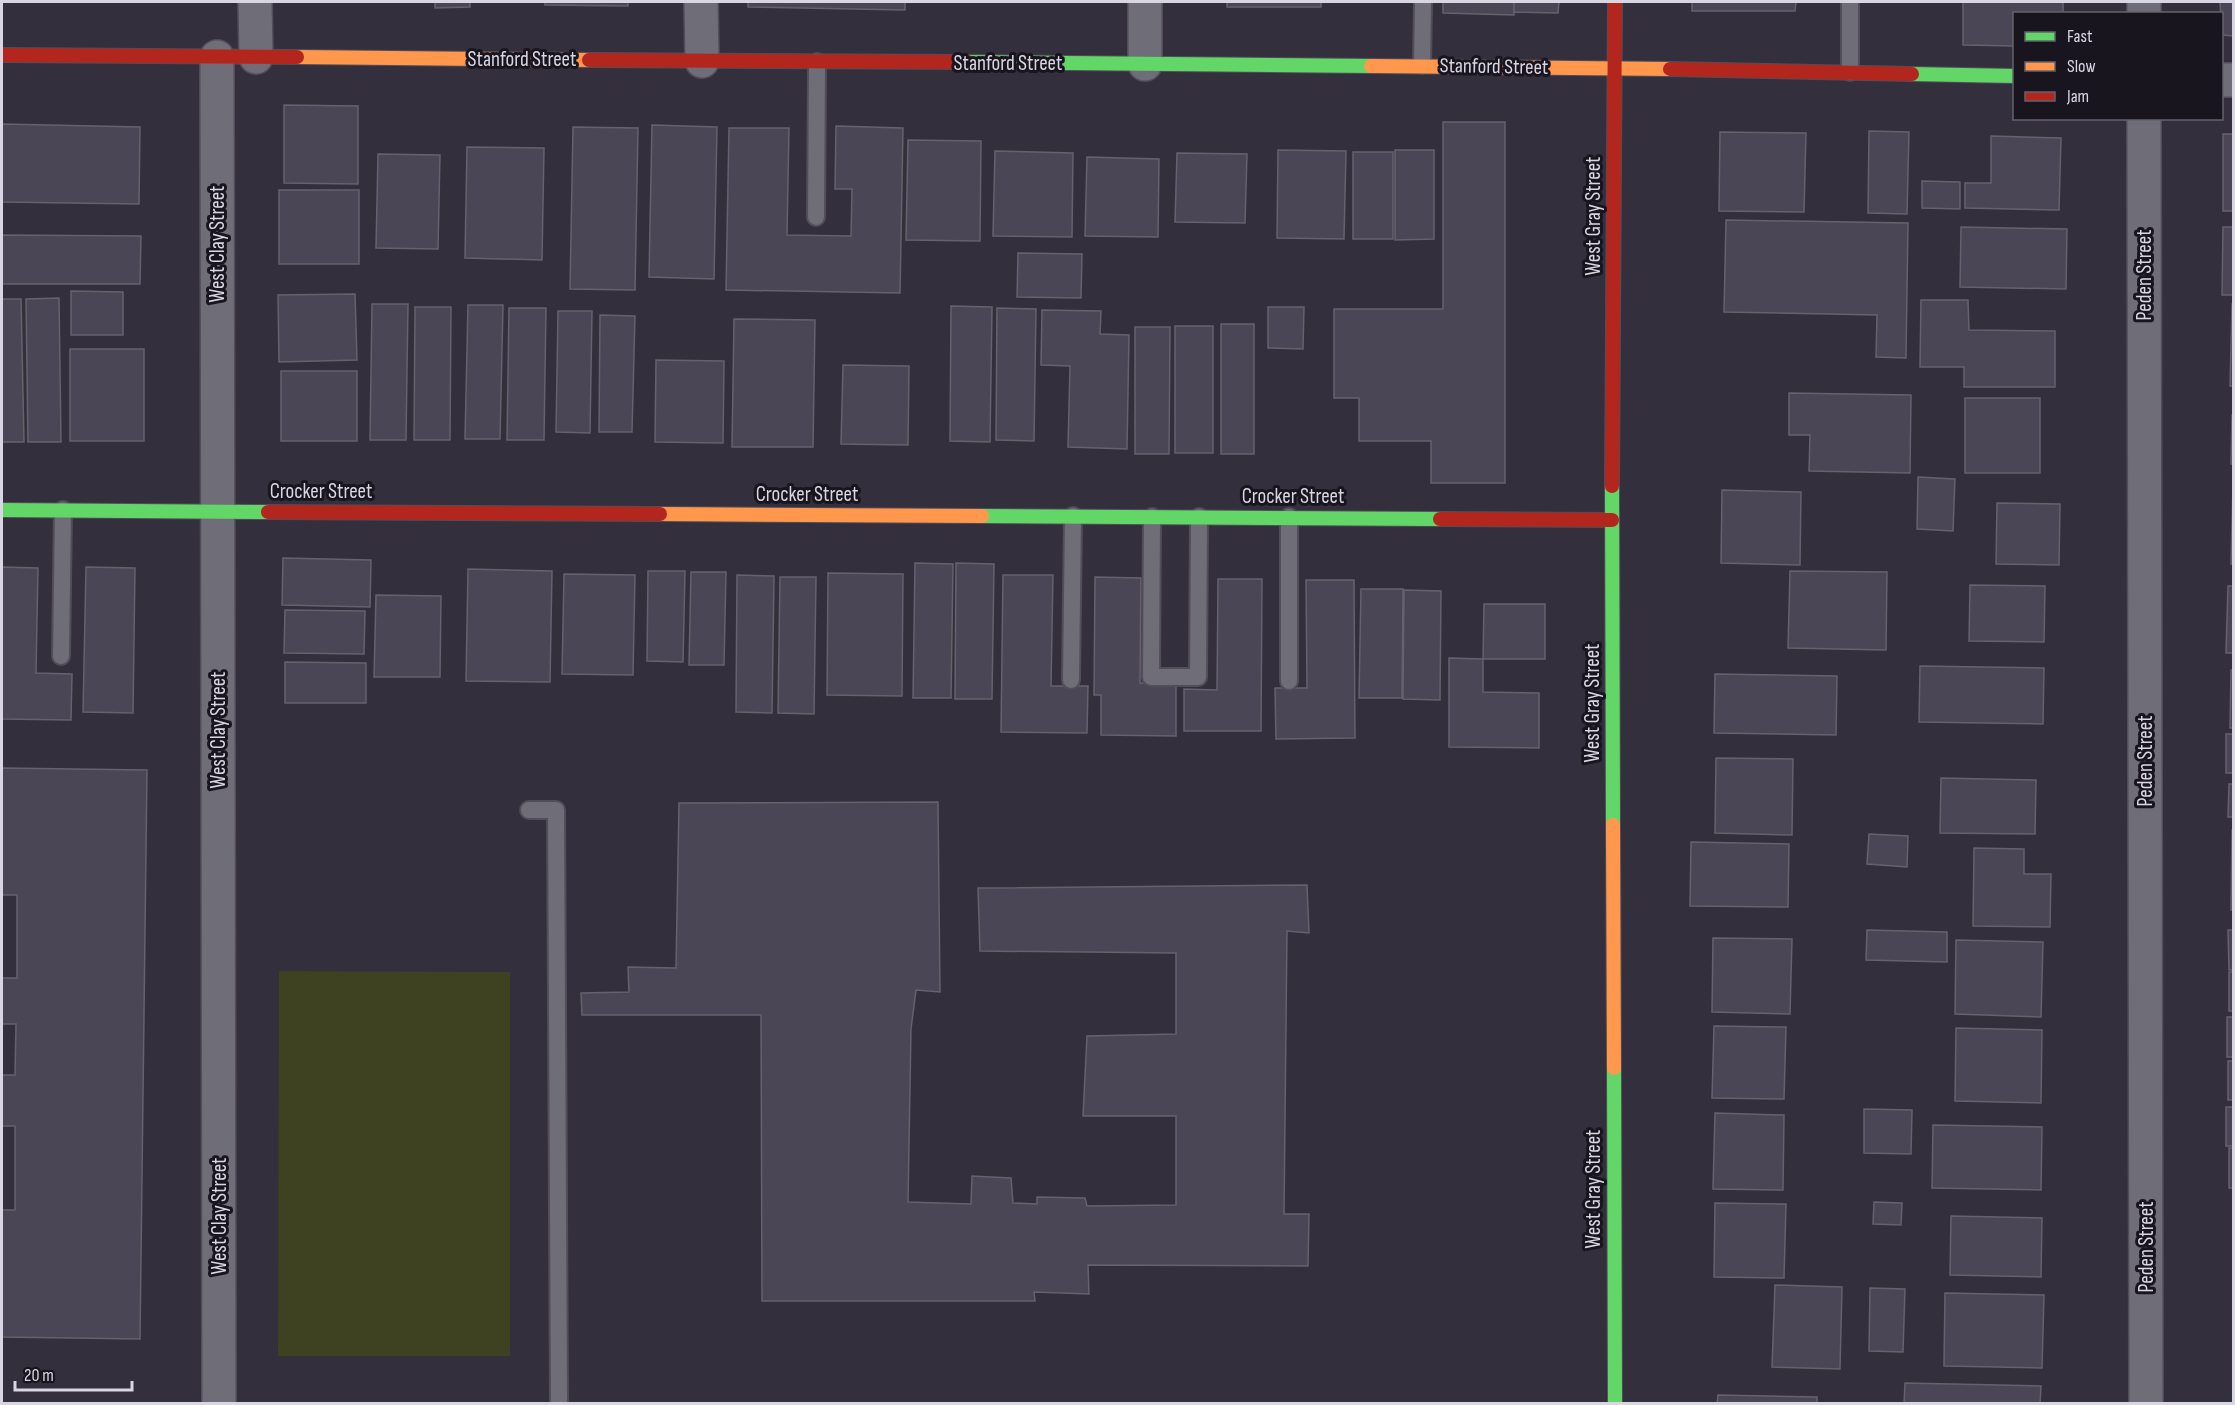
<svg xmlns="http://www.w3.org/2000/svg" width="2235" height="1405" font-family="'Sofia Sans Condensed',sans-serif">
<style>
.green{fill:#3f4220}
.building{fill:#4b4656;stroke:#65626d;stroke-width:1.5}
.lines{fill:none;stroke-linecap:round;stroke-linejoin:round}
.lane-casing{stroke:#514e59;stroke-width:20}
.street-casing{stroke:#514e59;stroke-width:36}
.fast-casing{stroke:#514e59;stroke-width:16}
.slow-casing{stroke:#514e59;stroke-width:16}
.jam-casing{stroke:#514e59;stroke-width:16}
.lane{stroke:#6f6d78;stroke-width:16}
.street{stroke:#6f6d78;stroke-width:33}
.fast{stroke:#63d668;stroke-width:14}
.slow{stroke:#ff974d;stroke-width:14}
.jam{stroke:#b3261e;stroke-width:14}
.labels{text-anchor:middle;stroke-width:6;stroke-linejoin:round;paint-order:stroke}
.street-label{font-size:21px;fill:#d9d6e4;stroke:#18151f}
</style>
<rect width="100%" height="100%" fill="#332f3c"/>
<path class="green" d="M 279,971 L 510,972 L 510,1356 L 278,1356 Z"/>
<path class="building" d="M 435,2 L 470,2 L 470,7 L 435,8 Z
M 545,2 L 628,2 L 628,6 L 545,5 Z
M 748,2 L 905,2 L 905,10 L 748,7 Z
M 1227,2 L 1321,2 L 1321,7 L 1227,7 Z
M 1443,2 L 1514,2 L 1514,15 L 1443,13 Z
M 1514,2 L 1559,2 L 1558,13 L 1514,12 Z
M 1692,2 L 1796,2 L 1795,11 L 1692,11 Z
M 1963,2 L 2063,2 L 2063,14 L 2014,14 L 2014,46 L 1963,45 Z
M 2220,2 L 2234,2 L 2234,36 L 2222,35 Z
M 284,105 L 358,106 L 358,184 L 284,183 Z
M 1443,122 L 1505,122 L 1505,483 L 1431,483 L 1431,441 L 1359,441 L 1359,398 L 1334,398 L 1334,309 L 1443,309 Z
M 2,124 L 140,127 L 139,204 L 2,202 Z
M 652,125 L 717,127 L 714,279 L 649,277 Z
M 836,126 L 903,128 L 900,293 L 726,290 L 729,128 L 789,128 L 787,235 L 851,236 L 852,189 L 835,189 Z
M 573,127 L 638,128 L 635,290 L 570,289 Z
M 1869,131 L 1909,132 L 1907,214 L 1868,213 Z
M 1720,132 L 1806,133 L 1804,212 L 1719,211 Z
M 2223,134 L 2234,134 L 2234,211 L 2223,211 Z
M 1991,136 L 2061,138 L 2059,210 L 1965,208 L 1965,183 L 1991,183 Z
M 908,140 L 981,141 L 980,241 L 906,240 Z
M 467,147 L 544,148 L 542,260 L 465,258 Z
M 1278,150 L 1346,151 L 1344,239 L 1277,238 Z
M 1395,150 L 1434,150 L 1434,239 L 1395,240 Z
M 995,151 L 1073,153 L 1072,237 L 993,236 Z
M 1353,152 L 1393,152 L 1393,239 L 1353,239 Z
M 1177,153 L 1247,154 L 1245,223 L 1175,222 Z
M 378,154 L 440,155 L 438,249 L 376,248 Z
M 1087,157 L 1159,159 L 1158,237 L 1085,236 Z
M 1922,181 L 1960,182 L 1960,209 L 1922,208 Z
M 279,190 L 359,190 L 359,264 L 279,264 Z
M 1726,220 L 1908,223 L 1906,358 L 1876,357 L 1877,315 L 1724,312 Z
M 1961,227 L 2067,229 L 2066,289 L 1960,287 Z
M 2223,227 L 2234,227 L 2234,295 L 2222,295 Z
M 2,235 L 141,236 L 140,284 L 2,284 Z
M 1018,253 L 1082,254 L 1081,298 L 1017,297 Z
M 71,291 L 123,292 L 123,335 L 71,335 Z
M 355,294 L 357,360 L 279,362 L 278,295 Z
M 59,298 L 61,442 L 28,442 L 26,299 Z
M 2,299 L 21,299 L 24,442 L 2,442 Z
M 1921,300 L 1968,300 L 1969,330 L 2055,331 L 2055,387 L 1964,387 L 1964,367 L 1920,367 Z
M 372,304 L 408,304 L 406,440 L 370,440 Z
M 2232,304 L 2234,304 L 2234,386 L 2230,386 Z
M 468,305 L 503,305 L 500,439 L 465,439 Z
M 951,306 L 992,307 L 990,442 L 950,441 Z
M 415,307 L 451,307 L 450,440 L 414,440 Z
M 1268,307 L 1304,307 L 1303,349 L 1268,348 Z
M 509,308 L 546,308 L 544,440 L 507,440 Z
M 997,308 L 1036,309 L 1034,441 L 996,440 Z
M 1042,310 L 1101,311 L 1100,334 L 1129,335 L 1127,449 L 1068,447 L 1070,366 L 1041,365 Z
M 558,311 L 592,311 L 590,433 L 556,432 Z
M 600,315 L 635,316 L 632,432 L 599,432 Z
M 734,319 L 815,320 L 813,447 L 732,447 Z
M 1221,324 L 1254,324 L 1254,454 L 1221,454 Z
M 1175,326 L 1213,326 L 1213,453 L 1175,453 Z
M 1135,327 L 1170,327 L 1169,454 L 1135,454 Z
M 70,349 L 144,349 L 144,441 L 70,441 Z
M 656,360 L 724,361 L 723,443 L 655,442 Z
M 843,365 L 909,366 L 908,445 L 841,444 Z
M 281,371 L 357,371 L 357,441 L 281,441 Z
M 1789,393 L 1911,395 L 1910,473 L 1809,471 L 1810,435 L 1789,435 Z
M 1965,398 L 2040,398 L 2040,473 L 1965,473 Z
M 2232,415 L 2234,415 L 2234,464 L 2231,464 Z
M 1918,477 L 1955,479 L 1953,531 L 1917,529 Z
M 2233,483 L 2234,483 L 2234,564 L 2231,564 Z
M 1722,490 L 1801,492 L 1800,565 L 1721,563 Z
M 1997,503 L 2060,504 L 2059,565 L 1996,564 Z
M 283,558 L 371,560 L 370,607 L 282,605 Z
M 915,563 L 953,564 L 951,698 L 913,698 Z
M 956,563 L 994,564 L 992,699 L 955,699 Z
M 2,567 L 38,568 L 36,673 L 72,674 L 71,720 L 2,719 Z
M 86,567 L 135,568 L 133,713 L 83,712 Z
M 468,569 L 552,571 L 550,682 L 466,681 Z
M 648,571 L 685,571 L 683,662 L 647,661 Z
M 1790,571 L 1887,572 L 1886,650 L 1788,648 Z
M 691,572 L 726,572 L 724,665 L 689,665 Z
M 828,573 L 903,574 L 902,696 L 827,695 Z
M 564,574 L 635,575 L 633,675 L 562,674 Z
M 737,575 L 774,576 L 772,713 L 736,712 Z
M 1003,575 L 1053,575 L 1051,686 L 1088,686 L 1087,733 L 1001,732 Z
M 780,577 L 816,577 L 814,714 L 778,713 Z
M 1095,577 L 1141,578 L 1140,683 L 1176,683 L 1176,736 L 1101,735 L 1101,695 L 1094,695 Z
M 1218,579 L 1262,579 L 1261,731 L 1184,731 L 1184,689 L 1217,690 Z
M 1306,580 L 1354,580 L 1355,738 L 1276,739 L 1275,688 L 1307,688 Z
M 1970,585 L 2045,586 L 2044,642 L 1969,641 Z
M 2228,586 L 2234,586 L 2234,653 L 2226,653 Z
M 1361,589 L 1403,589 L 1402,698 L 1359,698 Z
M 1404,590 L 1441,591 L 1440,700 L 1403,699 Z
M 376,595 L 441,596 L 440,677 L 374,677 Z
M 1484,604 L 1545,604 L 1545,659 L 1483,659 Z
M 285,610 L 365,611 L 364,654 L 284,653 Z
M 1449,658 L 1483,659 L 1483,692 L 1539,693 L 1539,748 L 1449,747 Z
M 285,662 L 366,663 L 366,703 L 285,703 Z
M 1920,666 L 2044,668 L 2043,724 L 1919,722 Z
M 2231,670 L 2234,670 L 2234,728 L 2230,728 Z
M 1715,674 L 1837,676 L 1836,735 L 1714,733 Z
M 2226,734 L 2234,734 L 2234,773 L 2226,773 Z
M 1716,758 L 1793,759 L 1792,835 L 1715,833 Z
M 2,768 L 147,770 L 140,1339 L 2,1337 L 2,1210 L 15,1210 L 15,1126 L 2,1126 L 2,1075 L 15,1075 L 16,1024 L 2,1024 L 2,978 L 17,978 L 17,895 L 2,895 Z
M 1941,778 L 2036,780 L 2035,834 L 1940,833 Z
M 2229,784 L 2234,784 L 2234,817 L 2228,817 Z
M 938,802 L 940,992 L 916,990 L 911,1029 L 908,1202 L 971,1204 L 972,1176 L 1011,1178 L 1013,1203 L 1037,1204 L 1037,1197 L 1085,1198 L 1087,1206 L 1176,1205 L 1176,1116 L 1083,1116 L 1087,1036 L 1176,1034 L 1176,953 L 980,951 L 978,888 L 1307,885 L 1309,933 L 1287,931 L 1284,1214 L 1309,1214 L 1308,1266 L 1088,1265 L 1089,1294 L 1034,1292 L 1035,1301 L 762,1301 L 761,1015 L 582,1015 L 581,993 L 629,992 L 628,967 L 676,968 L 679,803 Z
M 2232,830 L 2234,830 L 2234,910 L 2231,910 Z
M 1869,834 L 1908,836 L 1907,867 L 1867,864 Z
M 1691,842 L 1789,844 L 1788,907 L 1690,906 Z
M 1974,848 L 2024,849 L 2024,874 L 2051,874 L 2050,927 L 1973,926 Z
M 1867,930 L 1947,932 L 1947,962 L 1866,960 Z
M 2228,930 L 2234,930 L 2234,970 L 2229,970 Z
M 1713,938 L 1792,939 L 1790,1014 L 1712,1012 Z
M 1956,940 L 2043,942 L 2041,1017 L 1955,1014 Z
M 2229,972 L 2234,972 L 2234,1011 L 2229,1011 Z
M 2227,1017 L 2234,1017 L 2234,1057 L 2227,1057 Z
M 1714,1026 L 1786,1027 L 1784,1099 L 1712,1098 Z
M 1956,1028 L 2042,1030 L 2041,1103 L 1955,1101 Z
M 2228,1061 L 2234,1061 L 2234,1100 L 2228,1100 Z
M 2226,1107 L 2234,1107 L 2234,1146 L 2226,1146 Z
M 1864,1109 L 1912,1110 L 1911,1154 L 1864,1153 Z
M 1715,1113 L 1784,1115 L 1783,1190 L 1713,1189 Z
M 1933,1125 L 2042,1127 L 2041,1190 L 1932,1188 Z
M 2229,1148 L 2234,1148 L 2234,1188 L 2229,1188 Z
M 1874,1202 L 1902,1203 L 1901,1225 L 1873,1224 Z
M 1715,1203 L 1786,1204 L 1784,1278 L 1714,1277 Z
M 1951,1216 L 2042,1218 L 2041,1277 L 1950,1275 Z
M 1775,1285 L 1842,1287 L 1840,1369 L 1772,1367 Z
M 1870,1288 L 1905,1289 L 1903,1352 L 1869,1351 Z
M 1945,1293 L 2044,1295 L 2042,1368 L 1944,1366 Z
M 1905,1383 L 2041,1386 L 2040,1404 L 1904,1404 Z
M 1718,1395 L 1817,1397 L 1817,1404 L 1717,1404 Z"/>
<g class="lines">
<defs>
<path id="lane" d="M 1422,65 L 1423,2
M 1850,72 L 1850,2
M 816,217 L 817,62
M 1152,517 L 1151,677 L 1198,677 L 1199,517
M 1289,517 L 1289,681
M 61,656 L 63,510
M 1071,680 L 1073,516
M 529,810 L 556,810 L 559,1404"/>
<path id="street" d="M 255,2 L 256,57
M 701,2 L 702,61
M 1145,2 L 1145,64
M 2144,2 L 2144,14
M 217,57 L 219,1404
M 2222,80 L 2234,80
M 2144,118 L 2146,1404"/>
<path id="fast" d="M 968,62 L 1371,66
M 1912,74 L 2014,76
M 1612,486 L 1613,825
M 2,510 L 268,512
M 982,516 L 1440,519
M 1614,1068 L 1615,1404"/>
<path id="slow" d="M 297,57 L 589,60
M 1371,66 L 1670,69
M 660,514 L 982,516
M 1613,825 L 1614,1068"/>
<path id="jam" d="M 2,55 L 297,57
M 589,60 L 968,62
M 1670,69 L 1912,74
M 1612,486 L 1615,2
M 268,512 L 660,514
M 1440,519 L 1612,520"/>
</defs>
<use href="#lane" class="lane-casing"/>
<use href="#street" class="street-casing"/>
<use href="#fast" class="fast-casing"/>
<use href="#slow" class="slow-casing"/>
<use href="#jam" class="jam-casing"/>
<use href="#lane" class="lane"/>
<use href="#street" class="street"/>
<use href="#fast" class="fast"/>
<use href="#slow" class="slow"/>
<use href="#jam" class="jam"/>
</g>
<g class="labels">
<g class="street-label">
<text x="522" y="66">Stanford Street</text>
<text x="1008" y="70">Stanford Street</text>
<text transform="translate(1494 66) rotate(1)" y="7">Stanford Street</text>
<text transform="translate(1593 216) rotate(-90)" y="7">West Gray Street</text>
<text transform="translate(217 244) rotate(-90)" y="7">West Clay Street</text>
<text transform="translate(2144 275) rotate(-90)" y="7">Peden Street</text>
<text x="321" y="498">Crocker Street</text>
<text x="807" y="501">Crocker Street</text>
<text x="1293" y="503">Crocker Street</text>
<text transform="translate(1592 703) rotate(-90)" y="7">West Gray Street</text>
<text transform="translate(218 730) rotate(-90)" y="7">West Clay Street</text>
<text transform="translate(2145 761) rotate(-90)" y="7">Peden Street</text>
<text transform="translate(1593 1189) rotate(-90)" y="7">West Gray Street</text>
<text transform="translate(219 1216) rotate(-90)" y="7">West Clay Street</text>
<text transform="translate(2146 1247) rotate(-90)" y="7">Peden Street</text>
</g>
</g>
<rect width="2235" height="1405" fill="none" stroke="#d9d6e4" stroke-width="6"/>
<rect x="2013" y="12" width="210" height="108" fill="#18151f" stroke="#65626e" stroke-width="1.5"/>
<rect x="2025" y="32" width="30" height="9" fill="#63d668" stroke="#65626e" stroke-width="1.5"/>
<text x="2067" y="42" font-size="18" fill="#d9d6e4">Fast</text>
<rect x="2025" y="62" width="30" height="9" fill="#ff974d" stroke="#65626e" stroke-width="1.5"/>
<text x="2067" y="72" font-size="18" fill="#d9d6e4">Slow</text>
<rect x="2025" y="92" width="30" height="9" fill="#b3261e" stroke="#65626e" stroke-width="1.5"/>
<text x="2067" y="102" font-size="18" fill="#d9d6e4">Jam</text>
<path d="M15 1381v9h117v-9" fill="none" stroke="#d9d6e4" stroke-width="3"/>
<text x="24" y="1381" font-size="18" fill="#d9d6e4" stroke="#18151f" stroke-width="4.5" paint-order="stroke">20 m</text>
</svg>
